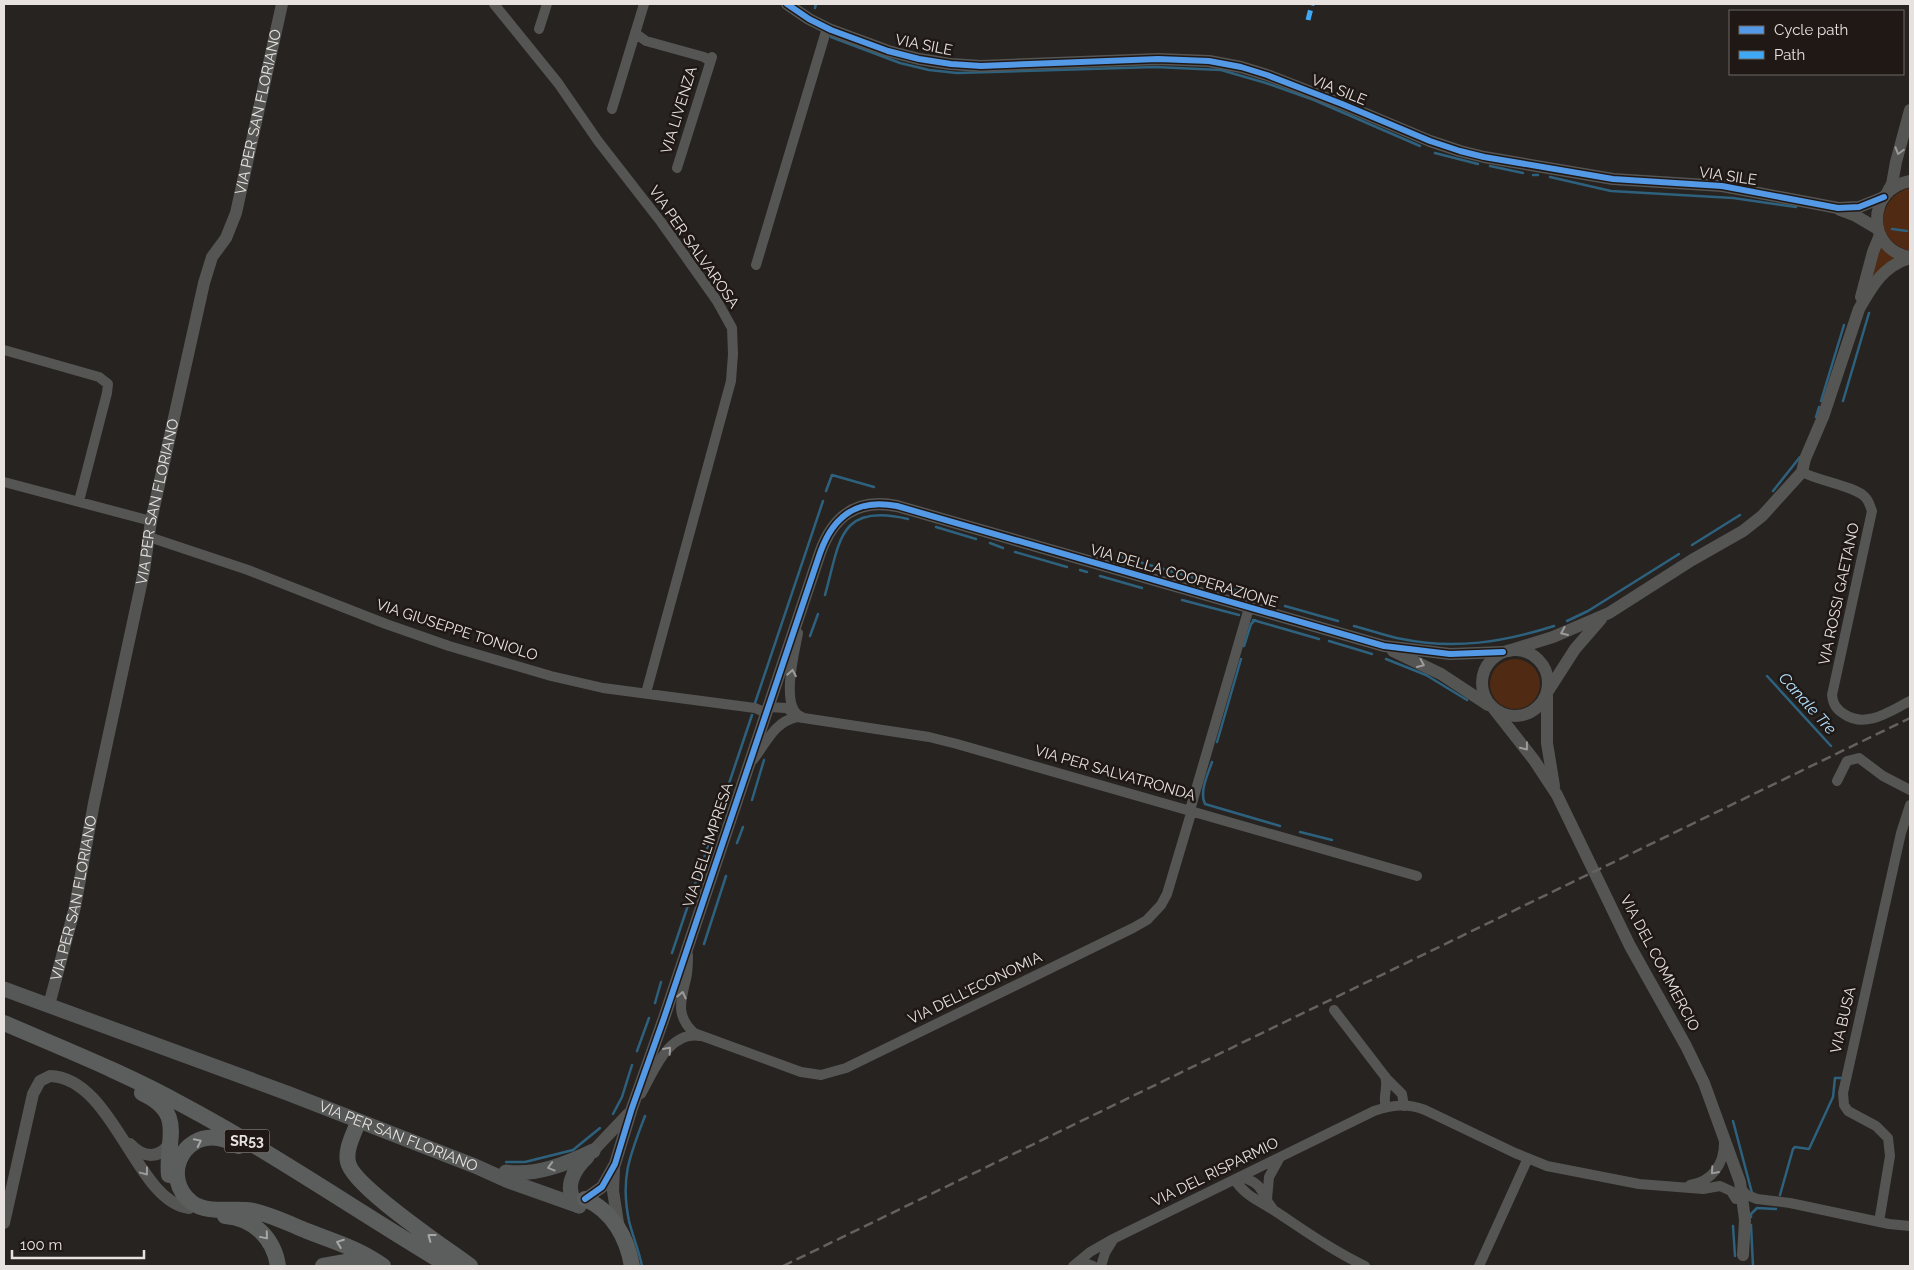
<svg xmlns="http://www.w3.org/2000/svg" width="1914" height="1270" font-family="Raleway,sans-serif">
<style>
.green{fill:#502a12}
.lines{fill:none;stroke-linecap:round;stroke-linejoin:round}
.stream{stroke:#2e617d;stroke-width:2.5}
.minor{stroke:#555554;stroke-width:10}
.tertiary{stroke:#555554;stroke-width:12}
.secondary{stroke:#565757;stroke-width:15}
.primary{stroke:#5c5e5e;stroke-width:16}
.rail{stroke:#636261;stroke-width:2.5;stroke-dasharray:10 5;stroke-linecap:butt}
.quiet{stroke:#3fa9f5;stroke-width:5;stroke-dasharray:10 5;stroke-linecap:butt}
.cycleway-casing{stroke:#1f1815;stroke-width:9}
.cycleway{stroke:#5399e6;stroke-width:6}
.oneway{stroke:#9e9c9a}
.oneway2{stroke:#a8a7a6}
.oneway3{stroke:#9e9c9c}
.labels{text-anchor:middle;stroke-width:5;stroke-linejoin:round;paint-order:stroke}
.shield{fill:#1f1815;stroke:#aba5a3;stroke-width:1}
.shield-label{font-size:14px;font-weight:bold;fill:#e7e2e0}
.street-label{font-size:15px;fill:#e7e2e0;stroke:#1f1815}
.water-label{font-size:16px;font-style:italic;fill:#b0e0fe;stroke:#1f1815}
</style>
<rect width="100%" height="100%" fill="#262320"/>
<path class="green" d="M 1910,188 L 1910,251 C 1904,249 1898,247 1893,242 C 1873,224 1886,193 1910,188 Z
M 1880,244 L 1894,258 L 1862,298 Z
M1490 684a25 25 0 1 1 50 0a25 25 0 1 1-50 0Z"/>
<g class="lines">
<path class="stream" d="M 815,8 L 816,4
M 831,37 L 900,63 L 929,70 L 957,73 L 1155,67 L 1221,70 L 1266,83 L 1314,100 L 1420,146
M 1435,153 L 1478,164
M 1490,166 L 1523,173
M 1533,175 L 1538,175
M 1550,177 L 1611,191 L 1733,198 L 1796,207
M 1892,229 L 1907,231
M 1821,401 L 1844,325
M 1843,401 L 1869,313
M 1816,417 L 1819,407
M 826,491 L 832,475 L 874,487
M 1773,491 L 1800,457
M 936,527 L 976,539
M 990,543 L 1003,548
M 1692,545 L 1740,515
M 1015,552 L 1067,567
M 1118,556 L 1247,593
M 1080,570 L 1087,572
M 1100,576 L 1142,588
M 825,595 C 840,542 838,502 908,519
M 1182,600 L 1239,615
M 1285,606 L 1338,621
M 1253,620 L 1319,639
M 1567,621 L 1588,611 L 1679,554
M 1354,626 C 1370,630 1386,636 1402,639 C 1454,650 1504,642 1554,626
M 810,636 L 818,614
M 1329,641 L 1372,654
M 1244,646 L 1251,624 L 1255,620
M 1386,659 L 1426,675 L 1467,700
M 1767,676 L 1831,746
M 755,703 L 823,501
M 1217,742 L 1241,659
M 1212,762 C 1208,774 1199,792 1205,804 L 1280,826
M 752,800 L 764,760
M 1300,832 L 1332,840
M 737,843 L 743,827
M 704,944 L 726,876
M 672,953 L 752,715
M 655,1003 L 661,982
M 637,1051 L 649,1018
M 613,1114 L 622,1097 L 632,1065
M 1733,1121 L 1752,1193
M 506,1162 L 525,1162 L 573,1150 L 600,1128
M 1780,1195 L 1793,1149 L 1795,1147 L 1809,1149 L 1833,1097 L 1835,1078 L 1841,1078
M 1751,1217 L 1751,1214 L 1757,1208 L 1776,1209
M 1751,1225 L 1753,1266
M 1733,1226 L 1735,1256
M 642,1266 C 639,1251 633,1237 629,1221 C 620,1178 630,1155 645,1116"/>
<path class="minor" d="M 494,4 L 558,83 L 598,141 L 661,222 L 717,301 L 732,328 L 733,354 L 731,381 L 646,693
M 539,29 L 547,4
M 635,33 L 646,41 L 704,57 L 710,61
M 612,109 L 644,4
M 677,168 L 712,57
M 756,265 L 827,28
M 4,350 L 99,377 L 108,384 L 107,393 L 79,501
M 1802,472 C 1818,481 1855,486 1865,497 C 1869,501 1870,506 1872,511 L 1832,695 C 1833,704 1836,709 1844,714 C 1866,729 1890,711 1910,701
M 4,482 L 151,521
M 149,537 L 248,570 L 386,624 L 449,646 L 551,676 L 603,688 L 755,708 L 766,713
M 798,633 C 795,651 779,709 802,717
M 768,707 L 786,708 L 796,714
M 753,760 C 767,742 774,722 797,717 L 929,737 L 957,744 L 1417,876
M 1837,781 L 1847,761 L 1859,758 L 1883,776 L 1910,790
M 1190,810 L 1249,608
M 688,955 C 688,963 688,971 686,979 C 681,1001 675,1015 694,1033 L 801,1072 L 821,1075 L 846,1068 L 1133,928 L 1147,920 L 1161,905 L 1167,894 L 1192,810
M 1334,1010 L 1387,1079 L 1402,1094 L 1404,1106
M 1385,1076 C 1389,1087 1382,1097 1386,1107
M 641,1094 C 653,1074 668,1030 700,1036
M 1242,1177 C 1266,1185 1260,1194 1273,1209
M 1235,1180 C 1245,1196 1260,1201 1275,1211 C 1304,1230 1333,1251 1365,1266
M 1690,1185 C 1712,1181 1724,1165 1724,1143
M 1741,1189 L 1747,1195 L 1757,1199 L 1790,1203 L 1889,1224 L 1910,1226
M 1267,1199 L 1269,1177 L 1279,1159
M 1879,1222 L 1890,1156 L 1888,1138 L 1876,1126 L 1848,1111 L 1844,1105 L 1843,1093 L 1901,833 L 1910,805
M 1079,1261 L 1093,1266
M 1073,1266 L 1090,1252 L 1111,1240 L 1374,1111 C 1392,1105 1407,1103 1425,1110 L 1515,1153 L 1547,1166 L 1639,1184 L 1703,1189 L 1720,1186 L 1731,1191 L 1736,1199
M 1101,1266 L 1105,1253 L 1113,1240
M 1479,1266 L 1528,1158"/>
<g class="tertiary">
<path d="M 787,4 L 809,19 L 831,30 L 888,51 L 919,59 L 951,64 L 981,66 L 1158,59 L 1209,61 L 1241,67 L 1267,75 L 1342,104 L 1430,141 L 1460,151 L 1484,157 L 1613,179 L 1722,186 L 1838,208 L 1859,207 L 1884,197"/>
<path d="M 1910,181 C 1866,189 1866,250 1910,257"/>
<path d="M 1888,191 L 1892,184 L 1896,162 L 1910,110"/>
<path d="M 1840,210 L 1856,216 L 1878,229"/>
<path d="M 1861,297 L 1873,252 L 1880,235"/>
<circle cx="1515" cy="683" r="33"/>
<path d="M 1393,651 L 1441,674 L 1488,705"/>
<path d="M 1508,651 L 1553,637 L 1609,613 L 1692,560 L 1743,531 L 1762,516 L 1802,472 L 1805,459 L 1823,417 L 1859,309 C 1872,286 1883,266 1910,258"/>
<path d="M 1548,691 L 1575,649 L 1601,619"/>
<path d="M 1547,696 L 1547,743 L 1554,786"/>
<path d="M 1494,709 L 1534,760 L 1557,795 L 1630,946 L 1686,1046 L 1704,1083 L 1740,1182 L 1745,1220 L 1743,1255"/>
<path id="s1" d="M 49,1005 L 75,907 L 94,803 L 144,571 L 151,521 L 204,283 L 212,257 L 226,238 L 236,213 L 282,4"/>
<path d="M 130,1144 C 144,1159 161,1159 171,1141"/>
<path d="M 593,1151 L 628,1114"/>
<path d="M 614,1169 L 613,1191 L 619,1229"/>
<path d="M 585,1199 L 602,1187 L 615,1164 L 632,1108 L 664,1018 L 820,553 C 833,516 857,498 897,506 L 1384,646 L 1450,654 L 1503,652"/>
<path d="M 4,1223 L 33,1094 L 40,1081 L 50,1076 C 114,1078 136,1202 189,1208"/>
</g>
<g class="secondary">
<path id="s2" d="M 4,989 L 287,1093 L 475,1166 L 506,1180 L 579,1206"/>
<path d="M 506,1172 C 536,1176 566,1164 593,1151"/>
<path d="M 579,1206 C 562,1190 573,1170 587,1157"/>
</g>
<path class="primary" d="M 4,1023 C 64,1049 125,1073 183,1105 C 275,1154 360,1213 449,1266
M 142,1093 C 187,1114 165,1140 169,1175
M 358,1122 C 354,1134 345,1149 348,1162 C 352,1186 446,1248 470,1266
M 239,1146 C 233,1143 226,1139 218,1138 C 181,1133 162,1178 191,1202 C 208,1215 234,1207 254,1211 C 272,1215 290,1224 307,1231 C 333,1241 360,1249 383,1266
M 585,1199 C 613,1211 627,1238 632,1266
M 225,1216 C 253,1218 274,1238 278,1266
M 323,1266 L 351,1261 L 373,1263"/>
<path class="rail" d="M 783,1266 L 1910,718"/>
<path class="quiet" d="M 1308,20 L 1312,4"/>
<defs>
<path id="cycleway" d="M 787,4 L 809,19 L 831,30 L 888,51 L 919,59 L 951,64 L 981,66 L 1158,59 L 1209,61 L 1241,67 L 1267,75 L 1342,104 L 1430,141 L 1460,151 L 1484,157 L 1613,179 L 1722,186 L 1838,208 L 1859,207 L 1884,197
M 585,1199 L 602,1187 L 615,1164 L 632,1108 L 664,1018 L 820,553 C 833,516 857,498 897,506 L 1384,646 L 1450,654 L 1503,652"/>
</defs>
<use href="#cycleway" class="cycleway-casing"/>
<use href="#cycleway" class="cycleway"/>
</g>
<defs><path id="oneway-chevron" d="M-2-3.5L2.5 0L-2 3.5" fill="none" stroke-width="1.6" stroke-linecap="round" stroke-linejoin="round" transform="scale(1.25)"/></defs>
<g class="oneway">
<use href="#oneway-chevron" transform="translate(1899 151) rotate(106)"/>
<use href="#oneway-chevron" transform="translate(1564 632) rotate(157)"/>
<use href="#oneway-chevron" transform="translate(1421 664) rotate(24)"/>
<use href="#oneway-chevron" transform="translate(792 673) rotate(-80)"/>
<use href="#oneway-chevron" transform="translate(1525 747) rotate(52)"/>
<use href="#oneway-chevron" transform="translate(682 995) rotate(-77)"/>
<use href="#oneway-chevron" transform="translate(668 1050) rotate(-49)"/>
<use href="#oneway-chevron" transform="translate(1714 1171) rotate(131)"/>
<use href="#oneway-chevron" transform="translate(145 1172) rotate(53)"/>
</g>
<g class="oneway2">
<use href="#oneway-chevron" transform="translate(198 1142) rotate(-26)"/>
<use href="#oneway-chevron" transform="translate(265 1236) rotate(50)"/>
<use href="#oneway-chevron" transform="translate(431 1237) rotate(-143)"/>
<use href="#oneway-chevron" transform="translate(340 1243) rotate(-159)"/>
</g>
<use class="oneway3" href="#oneway-chevron" transform="translate(551 1167) rotate(164)"/>
<g class="labels">
<rect class="shield" x="224.5" y="1129.5" width="45" height="23" rx="4"/>
<g class="shield-label">
<text x="247" y="1146">SR53</text>
</g>
<g class="street-label">
<text transform="translate(924 45) rotate(11)" y="5">VIA SILE</text>
<text transform="translate(1339 90) rotate(22)" y="5">VIA SILE</text>
<text transform="translate(679 110) rotate(-73)" y="5">VIA LIVENZA</text>
<text dy="5" stroke="none"><textPath href="#s1" startOffset="920">VIA PER SAN FLORIANO</textPath></text>
<text transform="translate(1728 176) rotate(8)" y="5">VIA SILE</text>
<text transform="translate(694 247) rotate(55)" y="5">VIA PER SALVAROSA</text>
<text dy="5" stroke="none"><textPath href="#s1" startOffset="515">VIA PER SAN FLORIANO</textPath></text>
<text transform="translate(1184 576) rotate(16)" y="5">VIA DELLA COOPERAZIONE</text>
<text transform="translate(1839 594) rotate(-78)" y="5">VIA ROSSI GAETANO</text>
<text transform="translate(457 630) rotate(18)" y="5">VIA GIUSEPPE TONIOLO</text>
<text transform="translate(1115 773) rotate(16)" y="5">VIA PER SALVATRONDA</text>
<text transform="translate(708 845) rotate(-72)" y="5">VIA DELL'IMPRESA</text>
<text dy="5" stroke="none"><textPath href="#s1" startOffset="110">VIA PER SAN FLORIANO</textPath></text>
<text transform="translate(1660 963) rotate(62)" y="5">VIA DEL COMMERCIO</text>
<text transform="translate(975 988) rotate(-26)" y="5">VIA DELL'ECONOMIA</text>
<text transform="translate(1843 1020) rotate(-77)" y="5">VIA BUSA</text>
<text dy="5" stroke="none"><textPath href="#s2" startOffset="421">VIA PER SAN FLORIANO</textPath></text>
<text transform="translate(1215 1172) rotate(-26)" y="5">VIA DEL RISPARMIO</text>
</g>
<g class="water-label">
<text transform="translate(1808 703) rotate(48)" y="6">Canale Tre</text>
</g>
</g>
<rect width="1914" height="1270" fill="none" stroke="#e7e2e0" stroke-width="10"/>
<rect x="1729" y="10" width="175" height="65" fill="#1f1815" stroke="#6f6966"/>
<rect x="1739" y="26" width="25" height="8" fill="#5399e6" stroke="#6f6966"/>
<text x="1774" y="35" font-size="15" fill="#e7e2e0">Cycle path</text>
<rect x="1739" y="51" width="25" height="8" fill="#3fa9f5" stroke="#6f6966"/>
<text x="1774" y="60" font-size="15" fill="#e7e2e0">Path</text>
<path d="M12 1250v8h132v-8" fill="none" stroke="#e7e2e0" stroke-width="2.5"/>
<text x="20" y="1250" font-size="15" fill="#e7e2e0" stroke="#1f1815" stroke-width="4" paint-order="stroke">100 m</text>
</svg>
